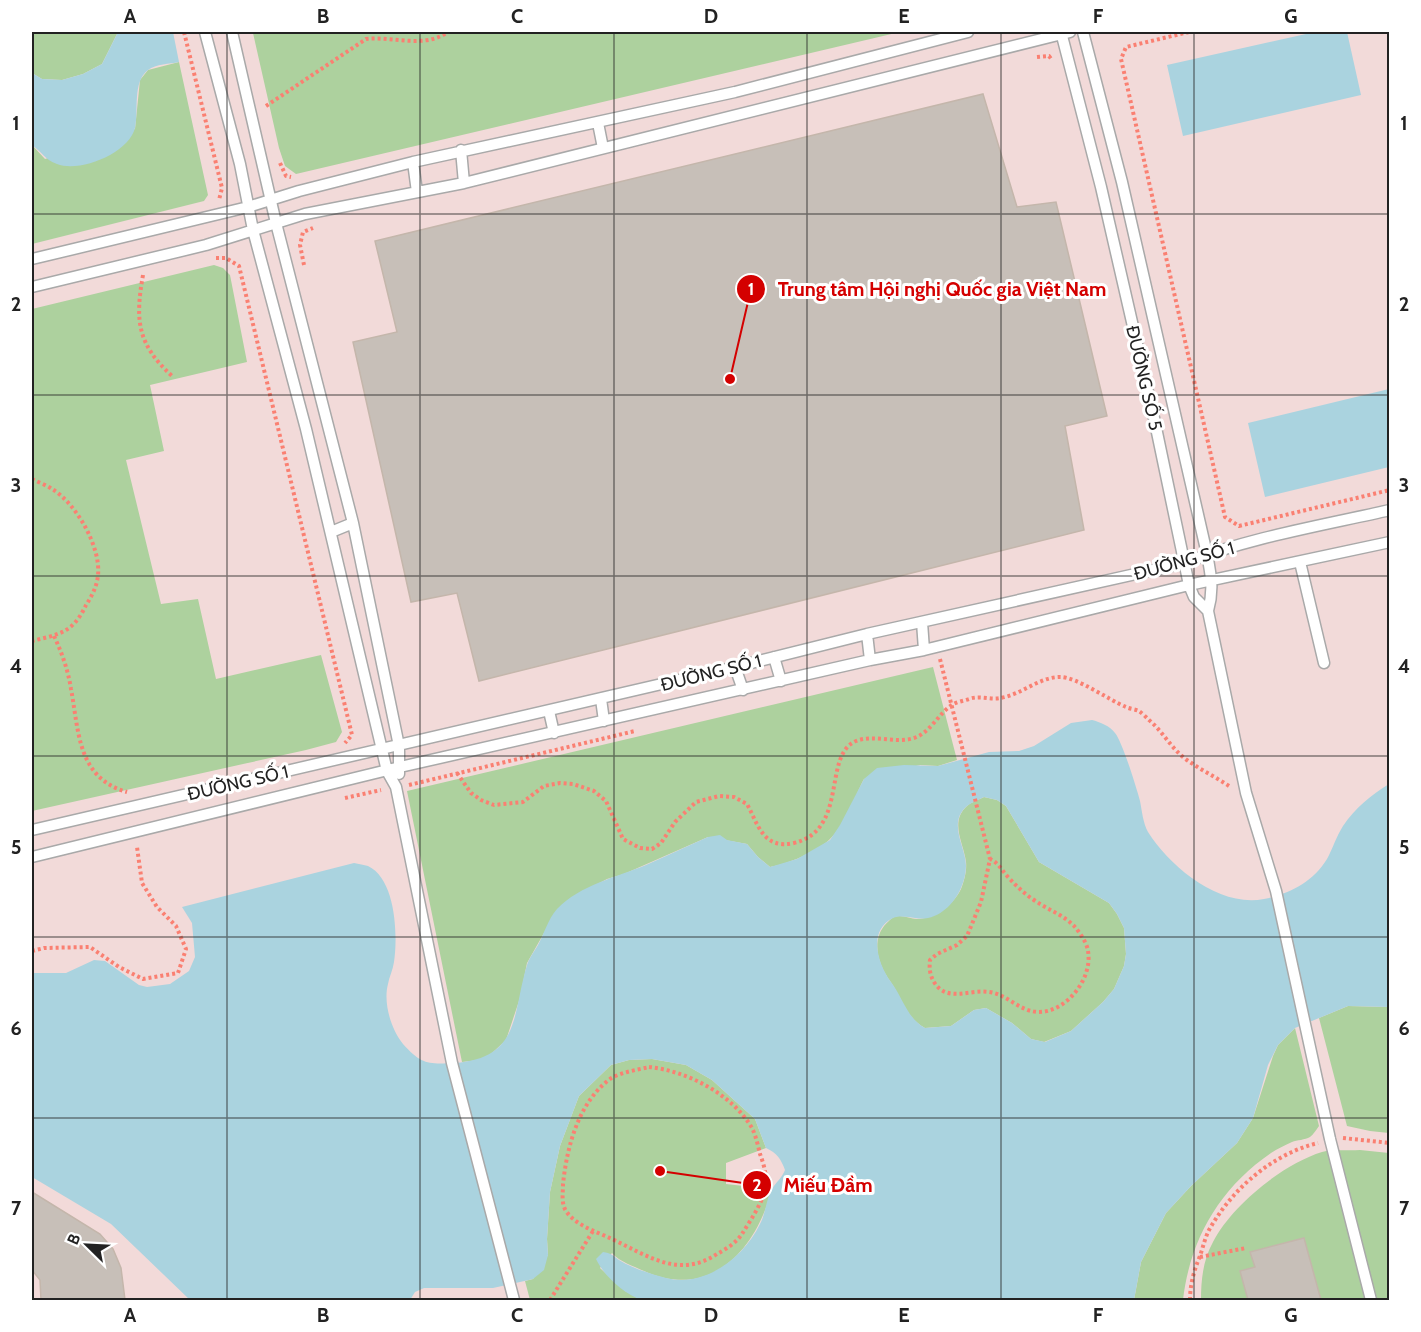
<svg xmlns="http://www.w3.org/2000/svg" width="1421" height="1332" font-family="Cabin,sans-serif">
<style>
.commercial{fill:#f2dad9}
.forest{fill:#add19e}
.water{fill:#aad3df;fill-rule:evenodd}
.building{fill:#c7bfb8;stroke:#c4b6ab;stroke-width:1.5}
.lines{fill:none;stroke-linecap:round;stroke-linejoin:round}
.service-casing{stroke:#a9a9a9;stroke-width:13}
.path{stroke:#fa8072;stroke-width:4;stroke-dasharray:3 3;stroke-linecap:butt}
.service{stroke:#fff;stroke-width:10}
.grid{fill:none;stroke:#222;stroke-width:1.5;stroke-opacity:0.55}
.labels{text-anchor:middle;stroke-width:6;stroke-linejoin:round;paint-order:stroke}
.street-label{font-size:18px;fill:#222;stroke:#fff}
.leader{fill:none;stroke:#d40000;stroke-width:2}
.callout-dot{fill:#d40000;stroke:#fff;stroke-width:2}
.mark-label{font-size:18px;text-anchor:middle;font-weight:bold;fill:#fff}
.callout-label{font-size:20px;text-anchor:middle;font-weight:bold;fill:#d40000;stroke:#fff;stroke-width:6;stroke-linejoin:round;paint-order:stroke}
.neatline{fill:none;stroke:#222;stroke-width:2}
.grid-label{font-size:20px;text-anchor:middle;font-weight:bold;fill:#222}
</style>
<rect width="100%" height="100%" fill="#f2efe9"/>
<path class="commercial" d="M 32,32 L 1389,32 L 1389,1300 L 32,1300 Z"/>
<path class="forest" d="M 32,32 L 118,32 L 102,64 L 83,74 L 62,80 L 42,79 L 32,73 Z
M 260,32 L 900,32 L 296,174 L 285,166 L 279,148 L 253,33 Z
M 179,62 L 208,195 L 204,201 L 32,244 L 32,145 L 45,159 L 135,129 L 140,80 L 148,70 Z
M 214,265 L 223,268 L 230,275 L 247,362 L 150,385 L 164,451 L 126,460 L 161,604 L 198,599 L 216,679 L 321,655 L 342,732 L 336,742 L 306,750 L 32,811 L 32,309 Z
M 933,667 L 957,760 L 938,766 L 920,765 L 864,779 C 855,796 844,827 829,840 C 816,852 788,864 770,867 L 758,857 L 747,844 L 708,837 L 624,874 L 607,879 L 571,898 L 557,910 L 527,963 L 520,998 L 506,1040 L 491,1054 L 479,1060 L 462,1062 L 407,791 Z
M 984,797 L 997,800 L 1006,806 L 1039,862 L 1109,903 L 1117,914 L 1124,928 L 1126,954 L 1124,966 L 1114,989 L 1103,1002 L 1071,1031 L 1044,1042 L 1031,1039 L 1012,1023 L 986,1008 L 974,1010 L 951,1026 L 925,1028 C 906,1018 902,998 890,981 C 879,966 871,943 884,926 C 887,923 890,919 894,917 C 902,914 910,919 917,919 C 935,919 953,905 961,889 C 964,881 967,871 966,862 C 964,844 949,822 967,806 C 971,802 979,800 984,797 Z
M 1348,1006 L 1389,1007 L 1389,1133 L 1370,1131 L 1347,1126 L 1319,1018 Z
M 1295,1028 L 1319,1126 C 1316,1130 1313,1135 1310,1137 C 1305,1140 1297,1140 1292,1142 C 1285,1145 1277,1149 1271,1153 C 1220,1188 1190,1239 1183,1300 L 1134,1300 L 1141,1262 L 1166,1213 L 1191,1186 L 1237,1143 L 1253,1118 L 1273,1056 L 1278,1045 Z
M 652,1059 L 686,1065 L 712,1080 L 755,1119 L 766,1148 L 726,1163 L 726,1184 L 772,1189 C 756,1250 711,1301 644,1271 C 633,1266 620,1262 612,1253 L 600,1268 L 625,1291 L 642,1300 L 530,1300 L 525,1281 L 533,1279 L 548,1255 L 547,1239 L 550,1192 L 560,1146 L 579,1096 L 611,1065 L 629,1060 Z
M 1360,1150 L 1389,1153 L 1389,1300 L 1201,1300 C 1201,1280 1203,1260 1213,1242 C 1232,1205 1283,1164 1322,1152 C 1333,1149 1348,1151 1360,1150 Z"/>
<path class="water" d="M 118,32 L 173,32 L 179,62 C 170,64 156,64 148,70 C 132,82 139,111 135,128 C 129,153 80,173 57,164 C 45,160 41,151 32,145 L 32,73 L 42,79 L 62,80 L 83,74 L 102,64 Z
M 1315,32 L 1347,32 L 1361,95 L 1183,136 L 1167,65 Z
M 1389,389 L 1389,467 L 1265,497 L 1248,423 Z
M 1092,720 C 1100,722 1110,726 1115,733 C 1122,741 1137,789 1140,801 C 1142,811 1143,823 1148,832 C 1170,867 1220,908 1264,899 C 1289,894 1313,882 1327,859 C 1333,848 1336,837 1343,826 C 1355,808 1371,795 1389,784 L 1389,1007 L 1348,1006 L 1295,1028 L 1278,1045 L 1268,1065 L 1253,1118 L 1237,1143 L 1191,1186 L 1166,1213 L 1141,1262 L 1134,1300 L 642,1300 C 624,1294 604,1276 596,1259 L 603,1252 C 611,1253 612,1255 619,1260 C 632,1268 651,1274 666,1278 C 705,1288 744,1257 760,1224 C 766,1213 766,1199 772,1189 C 776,1182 782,1178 785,1170 C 781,1159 777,1153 766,1148 L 755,1119 L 712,1080 L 686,1065 L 652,1059 L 629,1060 L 611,1065 L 579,1096 L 560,1146 L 550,1192 L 547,1239 L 548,1255 L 544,1270 L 533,1279 L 493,1288 L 424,1288 L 415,1292 L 410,1300 L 190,1300 L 111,1224 L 32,1177 L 32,973 L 66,973 L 94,960 L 105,961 L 139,985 L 147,987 L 170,984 L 189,971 L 195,957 L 192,923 L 182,907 L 354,863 C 359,864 364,865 368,866 C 396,879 398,936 394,962 C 393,970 389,977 388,984 C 383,1003 391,1029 403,1044 C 422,1065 428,1064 455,1063 C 521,1058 512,1014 527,965 C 529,958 534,952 538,945 C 544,934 548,919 557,909 C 580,885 617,877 646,865 C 667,856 687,846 708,837 L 720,835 L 727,840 L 747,844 L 758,857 L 770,867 L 797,859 L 830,840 L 840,825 L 864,779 L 877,768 L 904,765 L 938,766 L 989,752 L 1019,751 L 1034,746 L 1071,723 ZM 984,797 L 997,800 L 1006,806 L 1039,862 L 1109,903 L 1117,914 L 1124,928 L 1126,954 L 1124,966 L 1114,989 L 1103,1002 L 1071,1031 L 1045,1042 L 1031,1039 L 1012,1023 L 986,1008 L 974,1010 L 951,1026 L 925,1028 C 907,1018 903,998 891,982 C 878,964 867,931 893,918 C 900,915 908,917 915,918 C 936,922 953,906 961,888 C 964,881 966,873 966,866 C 966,847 947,823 967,806 C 972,802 979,800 984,797 Z"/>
<path class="building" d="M 983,94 L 1017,207 L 1056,202 L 1107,416 L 1065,426 L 1084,530 L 479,681 L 457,593 L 411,602 L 353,342 L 397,332 L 375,241 Z
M 32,1192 L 100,1234 L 113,1249 L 121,1268 L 125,1300 L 41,1300 L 40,1280 L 32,1270 Z
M 1304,1238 L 1321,1300 L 1248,1300 L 1240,1271 L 1255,1267 L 1250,1252 Z"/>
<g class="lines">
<defs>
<path id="service" d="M 205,32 L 240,164 L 253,230 L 306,429 L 387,771 L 396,787 L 452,1063 L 514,1300
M 232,32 L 276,223 L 353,523 L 399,746 L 399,774
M 1061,32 L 1101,187 L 1154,418 L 1189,585 L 1194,597 L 1208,611
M 1083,32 L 1122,182 L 1207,554 C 1211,575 1214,590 1208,611 L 1246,793 L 1276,891 L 1330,1139 L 1371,1300
M 598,123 L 603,148
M 461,150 L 464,183
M 413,162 L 417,192
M 32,259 L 248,207 L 299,191 L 413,162 L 735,92 L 968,32
M 32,287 L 206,245 L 305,214 L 464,183 L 1070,32
M 331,532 L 353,523
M 1300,562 L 1324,663
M 922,622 L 924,650
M 867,634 L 870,660
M 774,657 L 781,681
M 735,667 L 743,690
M 601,699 L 604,721
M 549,711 L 554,733
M 32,830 L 735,667 L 867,634 L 1185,563 C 1247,538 1324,525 1390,510
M 32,857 L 400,767 L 870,660 L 924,650 L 1189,585 L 1390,542"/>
</defs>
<use href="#service" class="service-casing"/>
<path class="path" d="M 184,32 L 222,188 L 219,200
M 1189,32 L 1126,47 L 1121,59 L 1225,517 L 1239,526 L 1390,490
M 1037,57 L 1049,56 L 1052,60
M 266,106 L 366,39 C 393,36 424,49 448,32
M 280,163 L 286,176 L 291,177
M 216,258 L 226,258 L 239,266 L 352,735 L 345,743
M 304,265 L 300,245 L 303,232 L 313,228
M 143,275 C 135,320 137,344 172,376
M 32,479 C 38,482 46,485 52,489 C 76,503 101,547 98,575 C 97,586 92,596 86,605 C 82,614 75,625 66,630 C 56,636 43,638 32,641
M 54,636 C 62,653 68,670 71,689 C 79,731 77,778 127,792
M 940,659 L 990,859 L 981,902 L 967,936 L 957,945 L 937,954 L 930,960 C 929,969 930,975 934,982 C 947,1003 969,989 989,992 C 1007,994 1020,1012 1039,1012 C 1066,1012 1093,979 1088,951 C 1087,943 1080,933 1075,927 C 1065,916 1049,910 1037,902 C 1026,895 1017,887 1009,878 C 1002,871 998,862 990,859
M 457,773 L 471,793 L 481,800 L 494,805 L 523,802 L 544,786 L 560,783 L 573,784 L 594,791 L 606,801 L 623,839 L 640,848 L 652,849 L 661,843 L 675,822 L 696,802 L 719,796 L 734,797 L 747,804 C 758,824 763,850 794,843 C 849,830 822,755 856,741 C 874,734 895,744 914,738 C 930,733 938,714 952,705 C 956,702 963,701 969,699 C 980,695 990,700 1000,698 C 1021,695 1039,677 1060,677 C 1077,677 1109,700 1126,707 C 1130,709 1135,709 1139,711 C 1142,713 1146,717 1149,720 C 1162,731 1170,746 1183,757 C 1197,768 1214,776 1229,786
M 409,785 L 635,731
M 345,798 L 381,790
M 32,951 L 44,948 L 90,947 L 119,967 L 143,979 L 178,973 L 186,949 L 176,926 L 157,907 L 142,883 L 137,847
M 649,1067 C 687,1071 732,1094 752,1128 C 756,1136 758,1146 760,1154 C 763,1162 766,1172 766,1181 C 766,1199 751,1219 742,1234 C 736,1243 726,1249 717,1254 C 679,1279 648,1256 612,1239 C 597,1232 575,1225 566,1211 C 561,1203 563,1193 563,1184 C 567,1147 578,1103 610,1079 C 621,1072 637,1070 649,1067 Z
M 1343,1138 L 1390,1143
M 1200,1257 L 1246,1248
M 550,1300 L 593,1231
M 1190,1300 C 1190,1285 1194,1270 1200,1256 C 1203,1247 1205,1238 1209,1230 C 1232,1189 1272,1154 1318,1143"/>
<use href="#service" class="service"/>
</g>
<path class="grid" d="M 227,32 L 227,1300M 420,32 L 420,1300M 614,32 L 614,1300M 807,32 L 807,1300M 1001,32 L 1001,1300M 1194,32 L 1194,1300M 32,214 L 1390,214M 32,395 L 1390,395M 32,576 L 1390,576M 32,756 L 1390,756M 32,937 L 1390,937M 32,1118 L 1390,1118"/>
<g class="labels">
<g class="street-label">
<text transform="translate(1144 378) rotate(77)" y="6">ĐƯỜNG SỐ 5</text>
<text transform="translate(1184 561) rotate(-15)" y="6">ĐƯỜNG SỐ 1</text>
<text transform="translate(711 673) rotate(-14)" y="6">ĐƯỜNG SỐ 1</text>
<text transform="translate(238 783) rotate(-13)" y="6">ĐƯỜNG SỐ 1</text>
</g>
</g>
<path class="leader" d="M730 379L751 289M660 1171L757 1185"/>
<g class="callout-dot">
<circle cx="730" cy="379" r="6"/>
<circle cx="660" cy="1171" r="6"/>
<circle cx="751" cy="289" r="15"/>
<circle cx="757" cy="1185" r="15"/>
</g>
<g class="mark-label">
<text x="751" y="295">1</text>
<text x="757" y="1191">2</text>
</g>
<g class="callout-label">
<text x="942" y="296">Trung tâm Hội nghị Quốc gia Việt Nam</text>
<text x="828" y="1192">Miếu Đầm</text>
</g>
<rect width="1421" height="1332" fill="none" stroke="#ffffff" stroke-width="66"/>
<g transform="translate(87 1245) rotate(294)" stroke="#ffffff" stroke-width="4.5" paint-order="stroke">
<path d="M0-4.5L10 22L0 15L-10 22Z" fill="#222222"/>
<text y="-9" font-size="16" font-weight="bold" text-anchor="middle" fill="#222222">B</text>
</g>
<rect x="33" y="33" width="1355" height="1266" class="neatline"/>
<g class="grid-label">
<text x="130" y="23">A</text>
<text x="323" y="23">B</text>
<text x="517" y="23">C</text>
<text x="711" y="23">D</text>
<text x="904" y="23">E</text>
<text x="1098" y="23">F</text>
<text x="1291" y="23">G</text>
<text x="16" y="130">1</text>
<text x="1404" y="130">1</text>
<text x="16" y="311">2</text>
<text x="1404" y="311">2</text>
<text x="16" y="492">3</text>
<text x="1404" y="492">3</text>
<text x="16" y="673">4</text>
<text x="1404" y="673">4</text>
<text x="16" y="854">5</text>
<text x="1404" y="854">5</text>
<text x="16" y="1035">6</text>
<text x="1404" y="1035">6</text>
<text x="16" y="1215">7</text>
<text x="1404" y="1215">7</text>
<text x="130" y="1322">A</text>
<text x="323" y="1322">B</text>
<text x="517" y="1322">C</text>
<text x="711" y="1322">D</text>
<text x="904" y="1322">E</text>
<text x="1098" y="1322">F</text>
<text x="1291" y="1322">G</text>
</g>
</svg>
